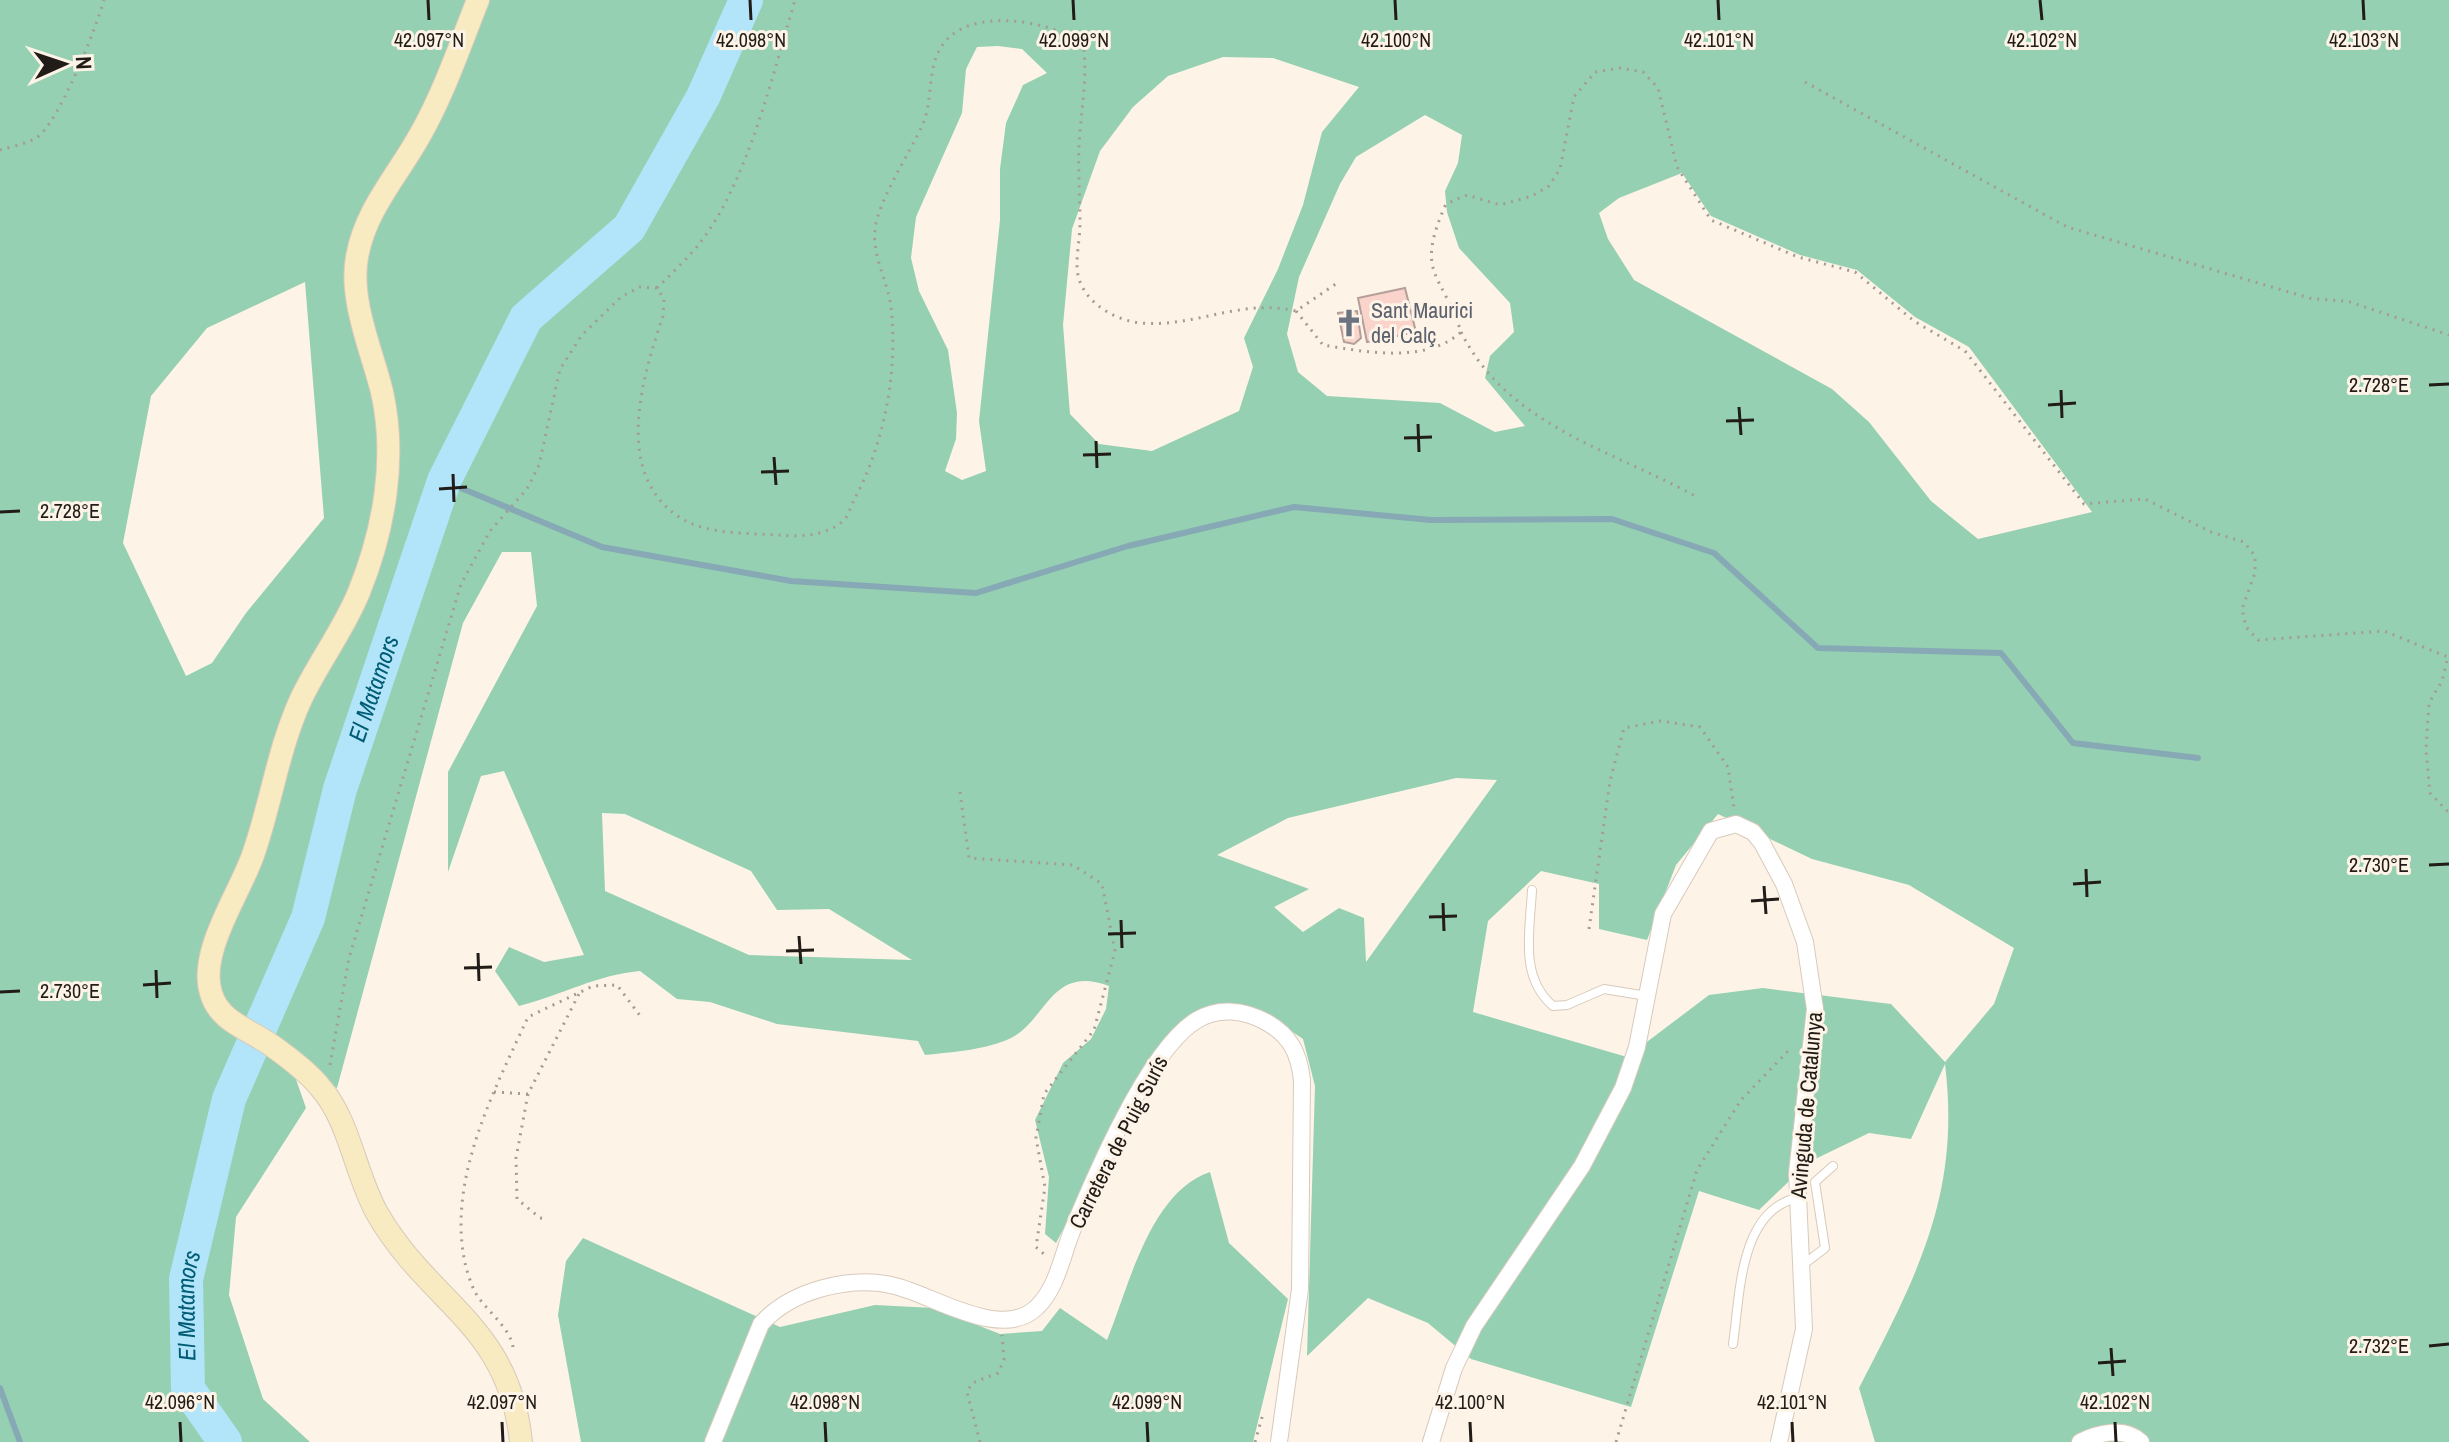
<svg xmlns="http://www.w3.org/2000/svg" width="2449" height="1442" font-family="'Archivo Narrow',sans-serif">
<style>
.forest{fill:#95d0b2;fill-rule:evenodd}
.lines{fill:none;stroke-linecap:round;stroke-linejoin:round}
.stream{stroke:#86a9b5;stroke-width:6}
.river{stroke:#b2e5f9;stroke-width:34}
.building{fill:#fad4ca;stroke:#b39f99;stroke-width:2}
.lane-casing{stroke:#d7cabb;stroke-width:10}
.street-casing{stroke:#d7cabb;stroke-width:18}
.secondary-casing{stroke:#d7cabb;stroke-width:24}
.path{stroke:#a49c93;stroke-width:3;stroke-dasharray:2 6;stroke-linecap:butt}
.lane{stroke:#fff;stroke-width:8}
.street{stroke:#fff;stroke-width:16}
.secondary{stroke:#f8eac1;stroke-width:22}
.ticks{fill:none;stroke:#211c17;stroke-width:3}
.labels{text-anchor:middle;stroke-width:6;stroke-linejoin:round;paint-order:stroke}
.worship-label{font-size:22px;fill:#5b616d;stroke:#fef3e7;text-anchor:start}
.street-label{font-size:22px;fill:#211c17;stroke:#fef3e7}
.water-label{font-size:24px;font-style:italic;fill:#005b75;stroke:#fef3e7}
.ticks-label{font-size:20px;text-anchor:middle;fill:#211c17;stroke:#fef3e7;stroke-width:6;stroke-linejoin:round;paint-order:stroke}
</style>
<rect width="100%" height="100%" fill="#fef3e7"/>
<path class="forest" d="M 0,0 L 2449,0 L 2449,1442 L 1875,1442 L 1859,1388 C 1917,1275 1961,1195 1945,1064 L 1911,1139 L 1869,1133 L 1809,1162 L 1759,1210 L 1699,1191 L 1631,1407 L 1471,1359 L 1428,1323 L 1368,1298 L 1307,1356 L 1315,1086 L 1303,1039 L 1265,1013 L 1215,1006 L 1165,1037 L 1056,1243 L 1045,1234 L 1049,1177 L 1035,1120 L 1063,1063 L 1091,1039 L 1106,1009 L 1109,986 C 1051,964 1047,1020 1011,1038 C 986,1050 952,1052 925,1055 L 918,1041 L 777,1024 L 710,1002 L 677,999 L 640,971 C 596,975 562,995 519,1006 L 495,971 L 509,947 L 544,962 L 584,955 L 504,771 L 481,776 L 448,872 L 448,772 L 537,606 L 531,552 L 502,552 L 463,623 L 337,1088 L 291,1065 L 306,1108 L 236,1217 L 229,1295 L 263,1399 L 310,1442 L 0,1442 ZM 998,46 L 1022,49 L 1047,73 L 1023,85 L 1006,123 L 1000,169 L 1000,220 L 979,421 L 986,471 L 962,480 L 945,471 L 956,439 L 957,413 L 948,350 L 919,291 L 911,258 L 916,217 L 962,113 L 966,69 L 977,47 ZM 1223,57 L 1273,58 L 1359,87 L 1322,132 L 1303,205 L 1278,269 L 1244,338 L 1253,367 L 1239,411 L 1152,451 L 1099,444 L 1070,414 L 1063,325 L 1072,229 L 1100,151 L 1133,107 L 1168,76 ZM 1425,115 L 1462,135 L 1458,163 L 1445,191 L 1447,212 L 1459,248 L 1510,303 L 1514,332 L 1490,356 L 1485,378 L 1525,426 L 1495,432 L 1440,403 L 1327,396 L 1298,372 L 1287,334 L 1299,277 L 1340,184 L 1356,157 ZM 1682,173 L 1711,216 L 1800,255 L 1857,270 L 1915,317 L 1969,347 L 2092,512 L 1978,539 L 1931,501 L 1869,422 L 1832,389 L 1634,280 L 1608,239 L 1599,213 L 1619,198 ZM 305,282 L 324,518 L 246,613 L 212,663 L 186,676 L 123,543 L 151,396 L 207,328 ZM 1456,778 L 1497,780 L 1366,962 L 1364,918 L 1339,908 L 1303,932 L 1274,907 L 1309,889 L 1217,855 L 1288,818 ZM 602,813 L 625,814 L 751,871 L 777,910 L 829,909 L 912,960 L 749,955 L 605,891 ZM 1718,814 L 1812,859 L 1909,885 L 2014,948 L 1994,1004 L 1945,1062 L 1891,1004 L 1763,988 L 1709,995 L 1627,1057 L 1473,1012 L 1488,921 L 1541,871 L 1599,884 L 1599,929 L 1647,940 L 1676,865 Z
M 1210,1172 L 1229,1243 L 1288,1299 L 1253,1442 L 581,1442 L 558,1315 L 566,1261 L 583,1238 L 780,1327 L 875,1305 L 934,1308 L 1000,1334 L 1042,1331 L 1060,1308 L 1107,1340 C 1129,1286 1150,1192 1210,1172 Z"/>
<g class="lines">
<path class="stream" d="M 444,481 L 602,547 L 791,581 L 976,593 L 1128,546 L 1294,507 L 1431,520 L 1612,519 L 1714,553 L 1818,648 L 2001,653 L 2073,743 L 2198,758
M 0,1388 L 20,1442"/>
<path class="river" id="s1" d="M 225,1442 L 188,1389 L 186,1279 L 229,1099 L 308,918 L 340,789 L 444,481 L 526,318 L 629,228 L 703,97 L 746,0"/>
</g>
<path class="building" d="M 1405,288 L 1416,332 L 1367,342 L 1358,298 Z
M 1357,311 L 1361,338 L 1354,344 L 1344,342 L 1338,313 Z"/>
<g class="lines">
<defs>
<path id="lane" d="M 1532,890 C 1530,931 1519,977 1553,1006 L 1567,1005 L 1604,989 L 1647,996
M 1804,1264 L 1825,1248 L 1815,1182 L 1833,1166
M 1733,1344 C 1740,1296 1739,1211 1797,1198"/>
<path id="street" d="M 713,1442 L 761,1324 C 791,1290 851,1275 895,1286 C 933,1295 1002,1342 1037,1307 C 1057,1288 1062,1256 1072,1231 C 1094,1178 1149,1048 1197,1020 C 1219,1007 1244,1010 1266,1022 C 1290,1035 1299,1053 1302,1080 L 1300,1289 L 1279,1442
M 1431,1442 L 1454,1368 L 1474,1326 L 1582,1166 L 1623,1088 L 1637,1047 L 1663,914 L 1711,831 L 1736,824 L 1753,832 L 1762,843 L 1784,884 L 1805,942 L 1815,1009 L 1797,1173 L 1804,1329 L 1779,1442
M 2080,1442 C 2097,1433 2125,1426 2141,1442"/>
<path id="secondary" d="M 478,0 C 460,45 444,93 420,135 C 398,175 365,210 357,257 C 349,300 372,351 382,392 C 397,459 384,530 359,592 C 344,629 318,663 301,699 C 278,749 271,804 253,855 C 240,893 198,952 211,993 C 219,1022 249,1029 271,1045 C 288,1057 307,1071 320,1087 C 350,1121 355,1174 377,1213 C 429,1304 509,1324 521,1442"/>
</defs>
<use href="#lane" class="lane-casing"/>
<use href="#street" class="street-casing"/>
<use href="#secondary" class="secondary-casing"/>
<path class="path" d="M 1805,82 L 2067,227 L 2313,299 L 2347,301 L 2449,335
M 0,150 C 11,147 25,144 36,138 C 58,125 96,28 104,0
M 657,288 C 671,274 687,259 699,244 C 747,184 773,74 795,0
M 1296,311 L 1323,345 C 1365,352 1426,364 1461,332 C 1442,272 1414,275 1446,204 L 1467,195 L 1500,205 L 1532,196 L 1549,186 L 1560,169 L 1574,97 L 1595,72 L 1620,68 L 1643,72 L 1658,88 L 1677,167 L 1711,220 L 1798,257 L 1855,272 L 1914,321 L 1965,351 L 2084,504 L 2145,499 L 2211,532 L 2244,542 L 2255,556 L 2255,573 L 2242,609 L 2246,627 L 2258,640 L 2384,631 L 2448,657 L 2442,681 L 2429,703 L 2426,750 L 2430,793 L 2449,813
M 1461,332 C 1508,426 1612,450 1697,497
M 960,792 L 969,858 L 1073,865 L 1102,884 L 1115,951 L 1094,1030 L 1044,1094 L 1036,1138 L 1045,1187 L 1036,1247 L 1046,1256
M 1589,929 L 1610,781 L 1624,728 L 1660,721 L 1700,727 L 1728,767 L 1734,808
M 330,1065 L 349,958 L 461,584 L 490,531 L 527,489 L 539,465 L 560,369 L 582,335 L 621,297 L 640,287 L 657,288 L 664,299 L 663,316 C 642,378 613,473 679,517 C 706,535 748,533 779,535 C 800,537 826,536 843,521 C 848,517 851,506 854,500 C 885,442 898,371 891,307 C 888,282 872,256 875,230 C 877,203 910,152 922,126 C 933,103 927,71 940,49 C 966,4 1047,21 1083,42 C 1088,77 1081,110 1079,145 C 1078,171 1080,198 1080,224 C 1080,241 1074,264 1079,279 C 1087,304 1115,320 1140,323 C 1195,328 1240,298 1296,311 L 1340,281
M 494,1092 L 528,1094 L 580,992
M 528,1094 L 516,1158 L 517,1199 L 540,1218 L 546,1219
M 513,1347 C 510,1327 485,1310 475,1292 C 471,1284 467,1272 465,1263 C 447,1179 494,1091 528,1017 L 593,986 L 617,985 L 641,1017
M 980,1442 L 967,1392 L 972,1383 L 998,1373 L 1004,1360 L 1002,1335
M 1255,1442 L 1263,1414
M 1616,1442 L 1697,1170 L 1741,1100 L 1791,1048"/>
<use href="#lane" class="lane"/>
<use href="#street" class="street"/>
<use href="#secondary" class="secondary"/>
</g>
<path class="ticks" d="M 428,0 L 429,20M 750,0 L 751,20M 1073,0 L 1074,20M 1395,0 L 1396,20M 1718,0 L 1719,20M 2040,0 L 2042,20M 2363,0 L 2364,20M 2429,385 L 2449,384M 2061,390 L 2062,418M 2048,405 L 2076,403M 1739,407 L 1741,435M 1726,421 L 1754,420M 1418,424 L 1419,452M 1404,438 L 1432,437M 1096,441 L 1097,468M 1083,455 L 1111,454M 774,457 L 776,485M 761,472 L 789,471M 453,474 L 454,502M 439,489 L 467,487M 0,512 L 20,511M 2429,865 L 2449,864M 2086,869 L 2087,897M 2073,884 L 2101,882M 1764,886 L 1766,914M 1751,901 L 1779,899M 1443,903 L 1444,931M 1429,917 L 1457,916M 1121,920 L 1122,948M 1108,934 L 1136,933M 799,936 L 801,964M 786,951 L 814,950M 478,953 L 479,981M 464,968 L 492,967M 156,970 L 157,998M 143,985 L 171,983M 0,992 L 20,991M 2429,1346 L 2449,1344M 2111,1348 L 2113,1376M 2098,1363 L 2126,1361M 180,1422 L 181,1442M 502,1422 L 503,1442M 825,1422 L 826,1442M 1147,1422 L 1148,1442M 1470,1422 L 1471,1442M 1792,1422 L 1793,1442M 2115,1422 L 2116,1442"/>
<defs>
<symbol id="church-bare" viewBox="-9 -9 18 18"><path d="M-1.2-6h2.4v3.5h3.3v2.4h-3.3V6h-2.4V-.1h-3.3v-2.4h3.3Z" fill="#6b7280" stroke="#fef3e7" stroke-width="2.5" paint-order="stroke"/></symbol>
</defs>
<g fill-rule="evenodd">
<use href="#church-bare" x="1329" y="303" width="40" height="40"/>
</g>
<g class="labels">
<g class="worship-label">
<text x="1371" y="318">Sant Maurici<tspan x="1371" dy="25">del Calç</tspan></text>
</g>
<g class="street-label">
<text transform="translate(1806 1105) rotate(-85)" y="8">Avinguda de Catalunya</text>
<text transform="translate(1118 1142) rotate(-63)" y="8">Carretera de Puig Surís</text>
</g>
<g class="water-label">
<text dy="8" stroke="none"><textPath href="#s1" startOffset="796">El Matamors</textPath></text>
<text dy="8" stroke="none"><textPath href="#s1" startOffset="148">El Matamors</textPath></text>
</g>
</g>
<g class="ticks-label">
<text x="429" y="47">42.097°N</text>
<text x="751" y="47">42.098°N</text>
<text x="1074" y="47">42.099°N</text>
<text x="1396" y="47">42.100°N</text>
<text x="1719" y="47">42.101°N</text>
<text x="2042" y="47">42.102°N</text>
<text x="2364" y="47">42.103°N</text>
<text x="2379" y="392">2.728°E</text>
<text x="70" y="518">2.728°E</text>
<text x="2379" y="872">2.730°E</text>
<text x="70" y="998">2.730°E</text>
<text x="2379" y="1353">2.732°E</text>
<text x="180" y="1409">42.096°N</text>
<text x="502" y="1409">42.097°N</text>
<text x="825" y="1409">42.098°N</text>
<text x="1147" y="1409">42.099°N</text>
<text x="1470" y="1409">42.100°N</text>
<text x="1792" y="1409">42.101°N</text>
<text x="2115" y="1409">42.102°N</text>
</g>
<g transform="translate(64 64) rotate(87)" stroke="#fef3e7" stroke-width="6" paint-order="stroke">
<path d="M0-6L14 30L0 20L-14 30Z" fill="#211c17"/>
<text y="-12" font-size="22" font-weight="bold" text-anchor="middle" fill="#211c17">N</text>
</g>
</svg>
